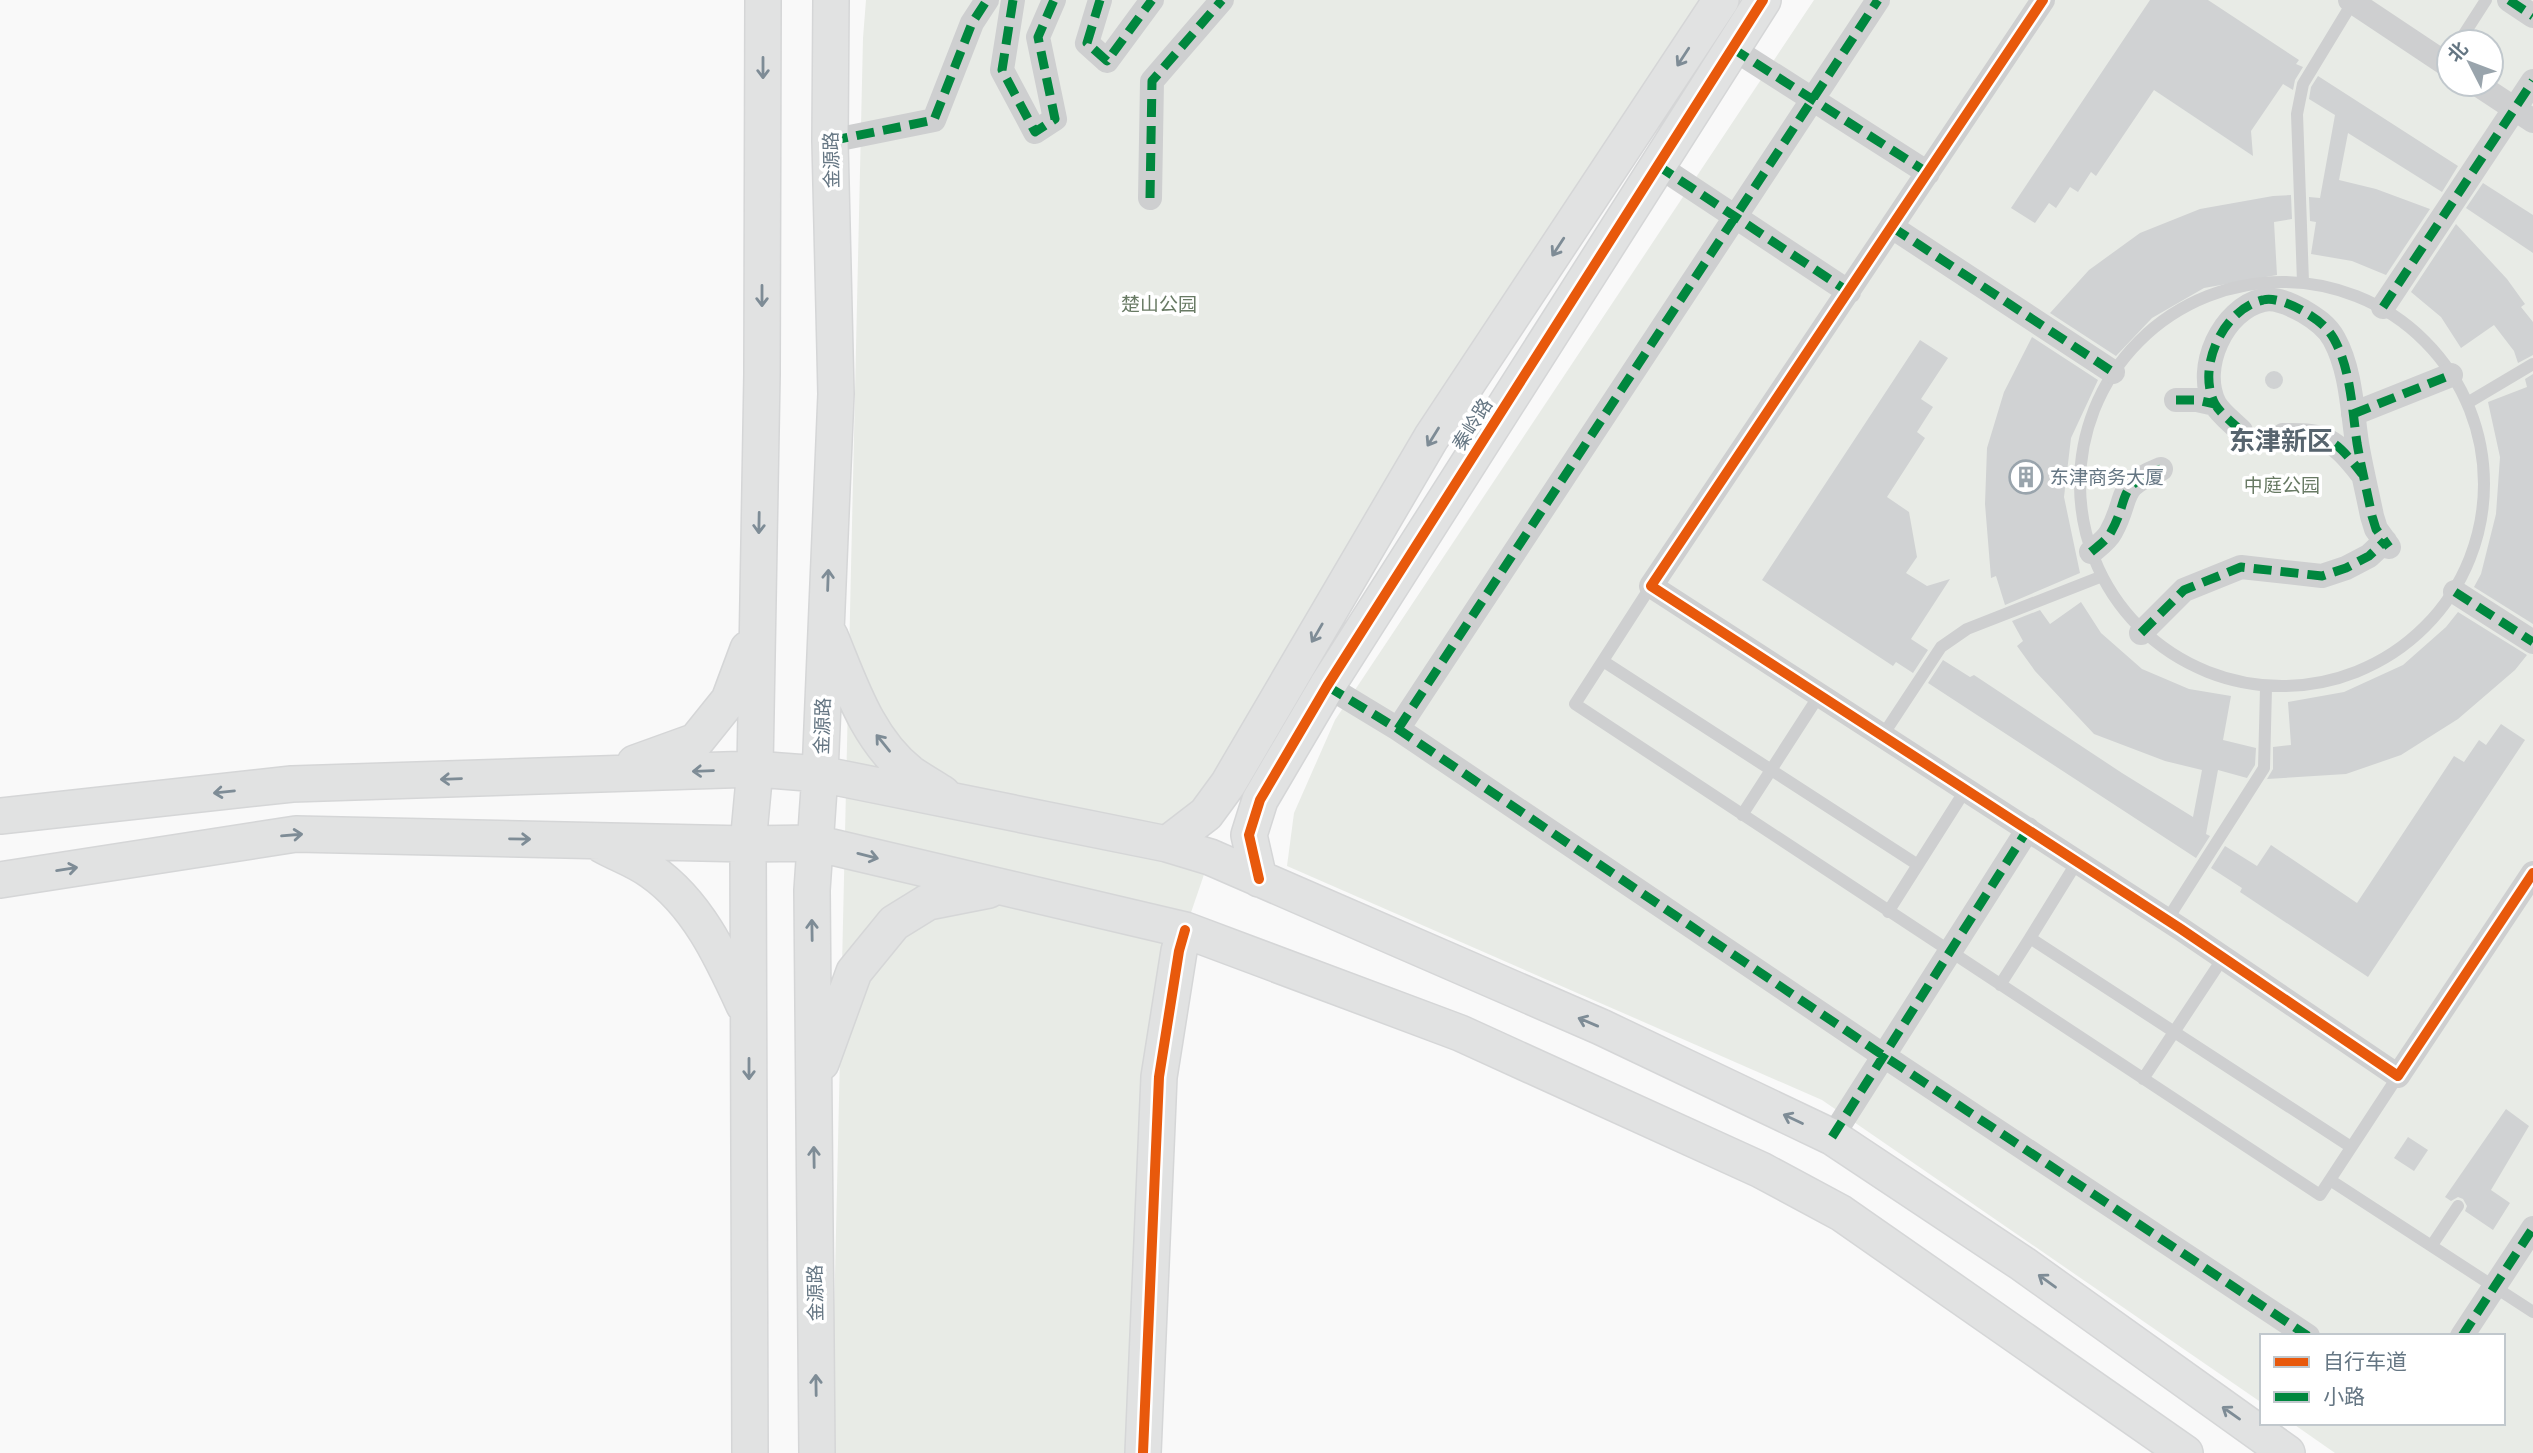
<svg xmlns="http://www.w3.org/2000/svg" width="2533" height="1453" font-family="'DM Sans','Noto Sans SC',sans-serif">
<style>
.green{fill:#e8ebe6;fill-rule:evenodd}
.building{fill:#d0d2d3}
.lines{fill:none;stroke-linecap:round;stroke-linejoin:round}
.secondary-casing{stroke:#d5d6d7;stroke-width:38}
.lane{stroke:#cecfd0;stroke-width:12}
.street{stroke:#cecfd0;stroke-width:24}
.secondary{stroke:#e1e2e2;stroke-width:35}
.quiet{stroke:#00873e;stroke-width:9;stroke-dasharray:18 9;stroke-linecap:butt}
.cycleway-casing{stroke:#fff;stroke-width:15}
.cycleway{stroke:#e8590c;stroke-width:10}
.oneway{stroke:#7e8c96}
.labels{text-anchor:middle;stroke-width:7;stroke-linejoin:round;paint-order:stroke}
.street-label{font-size:19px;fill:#657683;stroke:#fff}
.park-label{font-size:19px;fill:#687a64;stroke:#fff}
.poi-label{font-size:19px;fill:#657683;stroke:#fff;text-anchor:start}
.district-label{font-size:26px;font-weight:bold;fill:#57646e;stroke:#fff}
</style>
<rect width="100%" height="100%" fill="#f9f9f9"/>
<path class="green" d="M 866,0 L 1721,0 L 1228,784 L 1168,844 L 1210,857 L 1185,930 L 1143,1453 L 831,1453 L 863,38 Z
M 1814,0 L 2533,0 L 2533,1453 L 2335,1453 L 2292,1423 L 2503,1423 L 2503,1336 L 2262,1336 L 2262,1403 L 1822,1100 L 1287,866 L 1294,813 L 1335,720 ZM 2449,42 L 2491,42 L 2491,84 L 2449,84 Z"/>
<path class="building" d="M 2150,0 L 2208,0 L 2299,60 L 2296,64 L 2303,67 L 2295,80 L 2293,90 L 2283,84 L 2251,131 L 2253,156 L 2154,90 L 2096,176 L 2091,172 L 2078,192 L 2070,187 L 2056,208 L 2049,203 L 2035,223 L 2011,208 Z
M 2318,76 L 2458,166 L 2442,192 L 2348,133 L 2339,180 L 2376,189 L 2430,209 L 2386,275 L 2352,261 L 2311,254 L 2316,222 L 2310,221 L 2309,197 L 2320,198 L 2335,115 L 2309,99 L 2311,87 Z
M 2483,183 L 2533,215 L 2533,253 L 2466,208 Z
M 2291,195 L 2292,219 L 2274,222 L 2277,275 L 2204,288 L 2152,318 L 2116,356 L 2050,313 L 2089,270 L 2140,233 L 2200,209 L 2273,196 Z
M 2456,224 L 2507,279 L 2525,304 L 2521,307 L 2533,322 L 2533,355 L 2518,363 L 2514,351 L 2494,325 L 2461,348 L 2441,317 L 2411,292 Z
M 2032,337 L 2098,380 L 2071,438 L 2064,497 L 2080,573 L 2005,605 L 1996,576 L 1991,578 L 1985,504 L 1987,448 L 2004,392 Z
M 1920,340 L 1948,358 L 1921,399 L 1933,407 L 1917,432 L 1925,438 L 1887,497 L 1909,512 L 1917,557 L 1906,573 L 1927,586 L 1950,579 L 1911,639 L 1928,650 L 1913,673 L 1896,662 L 1893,666 L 1762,580 Z
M2265 380a9 9 0 1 1 18 0a9 9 0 1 1-18 0Z
M 2533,374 L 2533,624 L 2474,587 L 2481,574 L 2496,514 L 2500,457 L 2488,402 L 2527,387 L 2525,379 Z
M 2081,602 L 2101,633 L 2142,669 L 2189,689 L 2231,696 L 2223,740 L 2256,748 L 2255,765 L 2247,778 L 2218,770 L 2206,834 L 2210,836 L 2196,858 L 1928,683 L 1943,660 L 1970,677 L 1974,675 L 2122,773 L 2193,817 L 2202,770 L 2165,761 L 2094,734 L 2035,671 L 2017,646 L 2023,641 L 2012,621 L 2040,610 L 2050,624 Z
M 2458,612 L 2527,655 L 2515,670 L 2458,719 L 2401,755 L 2346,774 L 2267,779 L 2273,769 L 2273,747 L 2291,745 L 2288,702 L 2344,692 L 2403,665 L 2446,627 Z
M 2501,724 L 2525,740 L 2368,977 L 2240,892 L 2242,888 L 2211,868 L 2225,846 L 2257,866 L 2271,845 L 2357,903 L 2454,756 L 2464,762 L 2479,740 L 2486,745 Z
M 2506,1109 L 2529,1126 L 2491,1190 L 2510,1203 L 2493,1230 L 2465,1211 L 2467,1206 L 2463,1199 L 2458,1197 L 2451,1201 L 2445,1197 Z
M 2408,1137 L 2428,1150 L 2414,1171 L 2394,1158 Z"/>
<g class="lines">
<defs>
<path id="secondary" d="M 830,636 C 850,684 867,739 910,773 C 920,780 932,787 943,794
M 635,763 L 696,741 L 729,700 L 748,649
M 0,816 L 292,784 L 755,769 L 820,774 L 1167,844 L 1210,857 L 1601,1027 L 1832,1137 L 2023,1264 L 2287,1453
M 1167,844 L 1206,814 L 1228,784 L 1431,438 L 1721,0
M 602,845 C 618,854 636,860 651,871 C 697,903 721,955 744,1005
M 1259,879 L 1249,835 L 1260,800 L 1327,686 L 1763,0
M 0,880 L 296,834 L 748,844 L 815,843 L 1185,930 L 1460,1033 L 1761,1170 L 1841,1213 L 2185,1453
M 821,1063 L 854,972 L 894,923 L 928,902 L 989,890
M 750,1453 L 748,844 L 755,769 L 762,374 L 763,0
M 817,1453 L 812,890 L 820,774 L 836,394 L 830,141 L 831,0
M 1143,1453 L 1159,1077 L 1179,951 L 1185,930"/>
</defs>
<use href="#secondary" class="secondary-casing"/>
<path class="lane" d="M 2459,42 L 2486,0
M2080 484a202 202 0 1 1 404 0a202 202 0 1 1-404 0Z
M 2303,282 L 2297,114 L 2303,84 L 2354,0
M 2469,402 L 2533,364
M 1651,586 L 1575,704 L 2320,1195 L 2398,1076
M 1603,661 L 1918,865
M 1883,735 L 1941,647 L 1967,629 L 2100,577
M 1742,815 L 1820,694
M 2077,862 L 2030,938 L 2351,1147
M 1888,912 L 1966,789
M 2167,920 L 2264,768 L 2266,688
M 2000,985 L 2030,938
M 2143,1079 L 2223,958
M 2330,1180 L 2533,1312
M 2432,1245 L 2458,1206"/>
<path class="street" d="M 1013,0 L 1002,70 L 1035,132 L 1055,119 L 1038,37 L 1054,0
M 1100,0 L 1087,43 L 1107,61 L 1152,0
M 2043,0 L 1651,586 L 2181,929 L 2398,1076 L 2533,873
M 2350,0 L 2449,66
M 2509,0 L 2533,16
M 1732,48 L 1928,173
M 2477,84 L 2533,121
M 830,141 L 934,120 L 972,23 L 987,0
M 1657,165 L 1849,292
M 1150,198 L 1152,81 L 1222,0
M 1892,227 L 2113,372
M 2383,307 L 2533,81
M 2176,400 L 2197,400 L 2215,404
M 2353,414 L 2451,375
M 2241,431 C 2233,423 2220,413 2215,404 C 2196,368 2223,309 2263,300 C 2275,297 2292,305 2303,311 C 2315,318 2327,326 2334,339 C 2351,370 2352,409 2357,443 C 2361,467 2367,491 2372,516 L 2376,529 L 2389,547
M 2283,435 C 2327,434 2335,440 2362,474
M 2091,552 C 2098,546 2107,540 2111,532 C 2131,496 2114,488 2161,469
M 2455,592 L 2533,642
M 2141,633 L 2184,590 L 2241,567 L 2322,576 L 2346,568 L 2369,556 L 2385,541
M 1327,686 L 1398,729 L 1884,1056 L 2308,1336
M 1398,729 L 1878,0
M 1832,1137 L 2028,829
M 2462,1336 L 2533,1228"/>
<use href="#secondary" class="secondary"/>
<path class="quiet" d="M 1013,0 L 1002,70 L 1035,132 L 1055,119 L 1038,37 L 1054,0
M 1100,0 L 1087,43 L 1107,61 L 1152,0
M 2509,0 L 2533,16
M 1732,48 L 1928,173
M 830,141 L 934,120 L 972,23 L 987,0
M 1657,165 L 1849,292
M 1150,198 L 1152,81 L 1222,0
M 1892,227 L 2113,372
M 2383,307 L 2533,81
M 2176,400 L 2197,400 L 2215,404
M 2353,414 L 2451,375
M 2241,431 C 2233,423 2220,413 2215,404 C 2196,368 2223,309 2263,300 C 2275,297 2292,305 2303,311 C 2315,318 2327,326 2334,339 C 2351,370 2352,409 2357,443 C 2361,467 2367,491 2372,516 L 2376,529 L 2389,547
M 2283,435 C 2329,434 2335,439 2362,474
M 2091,552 C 2098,546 2107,540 2111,532 C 2131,496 2114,488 2161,469
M 2455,592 L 2533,642
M 2141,633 L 2184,590 L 2241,567 L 2322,576 L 2346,568 L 2369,556 L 2385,541
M 1327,686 L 1398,729 L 1884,1056 L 2308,1336
M 1398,729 L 1878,0
M 1832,1137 L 2028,829
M 2462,1336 L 2533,1228"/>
<defs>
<path id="cycleway" d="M 2043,0 L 1651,586 L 2181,929 L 2398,1076 L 2533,873
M 1259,879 L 1249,835 L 1260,800 L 1327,686 L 1763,0
M 1143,1453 L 1159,1077 L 1179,951 L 1185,930"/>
</defs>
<use href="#cycleway" class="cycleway-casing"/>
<use href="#cycleway" class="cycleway"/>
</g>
<defs><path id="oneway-shaft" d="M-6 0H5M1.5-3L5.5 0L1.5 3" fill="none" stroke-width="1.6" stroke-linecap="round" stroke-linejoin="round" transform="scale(1.75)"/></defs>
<g class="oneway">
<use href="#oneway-shaft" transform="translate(1683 57) rotate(123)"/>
<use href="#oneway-shaft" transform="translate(763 68) rotate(90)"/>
<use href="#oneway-shaft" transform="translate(1558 247) rotate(123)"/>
<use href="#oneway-shaft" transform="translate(762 296) rotate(90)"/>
<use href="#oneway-shaft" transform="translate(1433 437) rotate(122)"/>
<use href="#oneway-shaft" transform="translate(759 523) rotate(91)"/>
<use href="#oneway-shaft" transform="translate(828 580) rotate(-88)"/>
<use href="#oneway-shaft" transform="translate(1317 633) rotate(120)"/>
<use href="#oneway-shaft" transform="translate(883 743) rotate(-129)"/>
<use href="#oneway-shaft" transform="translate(703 771) rotate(178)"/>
<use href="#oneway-shaft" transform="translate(451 779) rotate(178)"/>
<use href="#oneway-shaft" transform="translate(224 792) rotate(174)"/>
<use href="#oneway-shaft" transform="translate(292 835) rotate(-5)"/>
<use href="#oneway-shaft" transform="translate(520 839) rotate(1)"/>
<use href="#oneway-shaft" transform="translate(868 856) rotate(14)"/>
<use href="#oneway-shaft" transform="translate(67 869) rotate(-9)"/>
<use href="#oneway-shaft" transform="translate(812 930) rotate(-91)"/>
<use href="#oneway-shaft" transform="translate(1588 1022) rotate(-157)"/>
<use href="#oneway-shaft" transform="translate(749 1069) rotate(90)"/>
<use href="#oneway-shaft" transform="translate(1793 1119) rotate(-155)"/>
<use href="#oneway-shaft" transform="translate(814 1157) rotate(-91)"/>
<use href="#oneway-shaft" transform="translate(2047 1281) rotate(-144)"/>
<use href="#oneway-shaft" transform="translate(816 1385) rotate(-91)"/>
<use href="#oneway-shaft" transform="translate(2231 1413) rotate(-145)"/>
</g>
<defs>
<symbol id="building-ring" viewBox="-11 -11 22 22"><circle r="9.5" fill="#fff" stroke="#99a4ac" stroke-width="1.5"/><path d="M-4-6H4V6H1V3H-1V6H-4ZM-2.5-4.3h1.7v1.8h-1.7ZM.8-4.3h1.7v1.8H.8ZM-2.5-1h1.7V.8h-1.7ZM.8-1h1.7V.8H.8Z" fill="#99a4ac"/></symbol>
</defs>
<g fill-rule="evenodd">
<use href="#building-ring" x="2007" y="458" width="38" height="38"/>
</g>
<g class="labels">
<g class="street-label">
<text transform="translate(831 160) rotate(-91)" y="7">金源路</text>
<text transform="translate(1472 424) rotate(-58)" y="7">秦岭路</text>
<text transform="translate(822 726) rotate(-88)" y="7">金源路</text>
<text transform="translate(815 1293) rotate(-91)" y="7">金源路</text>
</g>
<g class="park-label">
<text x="1159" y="311">楚山公园</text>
<text x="2282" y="492">中庭公园</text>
</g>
<g class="poi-label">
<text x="2050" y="484">东津商务大厦</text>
</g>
<g class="district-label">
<text x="2281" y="450">东津新区</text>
</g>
</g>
<rect x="2260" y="1334" width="245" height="91" fill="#ffffff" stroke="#c1c8cd" stroke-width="2"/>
<rect x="2274" y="1357" width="35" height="10" fill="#e8590c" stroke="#c1c8cd" stroke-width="2"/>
<text x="2323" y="1369" font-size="21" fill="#657683">自行车道</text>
<rect x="2274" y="1392" width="35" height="10" fill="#00873e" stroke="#c1c8cd" stroke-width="2"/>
<text x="2323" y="1404" font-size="21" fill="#657683">小路</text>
<g transform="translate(2470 63) rotate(312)"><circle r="33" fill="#ffffff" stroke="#c1c8cd" stroke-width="2"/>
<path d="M0-5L12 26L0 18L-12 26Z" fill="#99a4ac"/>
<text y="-10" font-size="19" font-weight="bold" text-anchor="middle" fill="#657683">北</text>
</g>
</svg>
